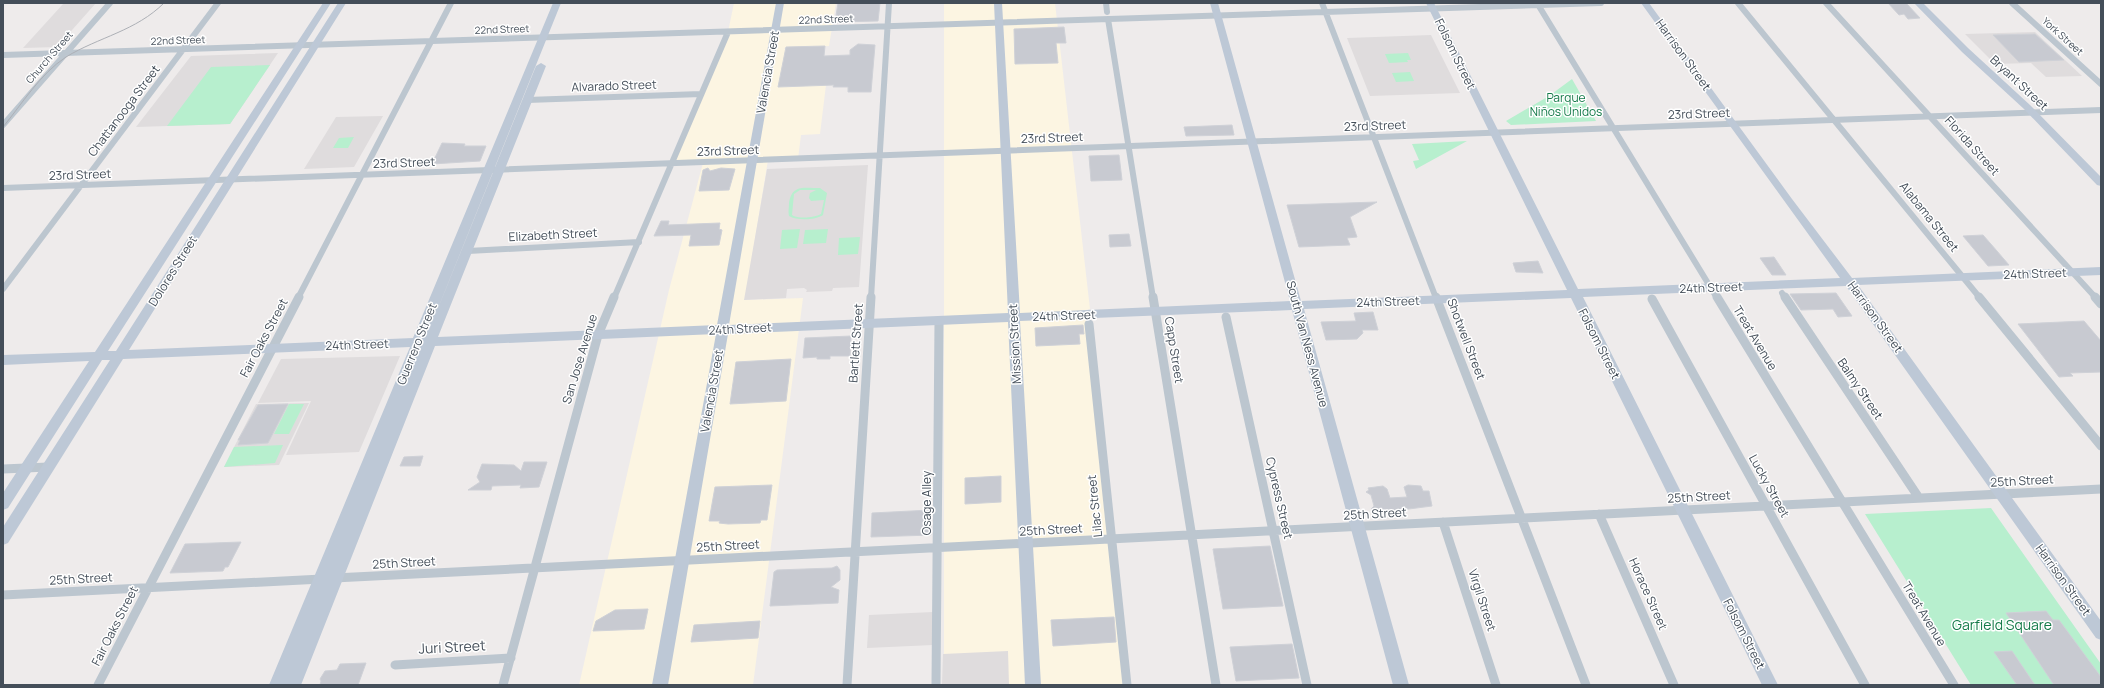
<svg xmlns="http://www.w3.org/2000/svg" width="2104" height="688" font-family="Manrope,sans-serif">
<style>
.commercial{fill:#fcf5e2}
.education{fill:#dfdcdd}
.green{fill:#b7efce;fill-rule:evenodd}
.building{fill:#c8cad1;stroke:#cfd1d7}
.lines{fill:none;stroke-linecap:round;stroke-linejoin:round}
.street-far1{stroke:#bcc6cf;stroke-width:6}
.street{stroke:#bcc6cf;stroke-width:9}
.secondary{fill:#bdc8d6;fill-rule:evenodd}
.tram{stroke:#adb0b6;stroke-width:1}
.labels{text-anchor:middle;stroke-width:3;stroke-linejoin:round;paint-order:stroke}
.far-street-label{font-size:10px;fill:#444e59;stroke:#fff}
.street-label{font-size:12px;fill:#444e59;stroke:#fff}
.park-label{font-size:12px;fill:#147a49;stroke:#fff}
.near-park-label{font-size:14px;fill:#147a49;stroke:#fff}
.near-street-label{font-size:14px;fill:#444e59;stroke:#fff}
</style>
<rect width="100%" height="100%" fill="#eeebeb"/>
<path class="commercial" d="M 734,3 L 836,3 L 829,46 L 784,48 L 826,85 L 820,134 L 801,135 L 798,159 L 768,160 L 745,300 L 803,298 L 753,685 L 579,685 L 669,290 L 703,163 L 671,164 L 728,32 Z
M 944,3 L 1055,3 L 1090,309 L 1086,310 L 1090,335 L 1123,685 L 944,685 Z"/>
<path class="education" d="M 96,3 L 57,47 L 23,48 L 63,4 Z
M 2035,32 L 2082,76 L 2046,77 L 2031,63 L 1995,64 L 1965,34 Z
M 1431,35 L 1460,93 L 1370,96 L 1347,38 Z
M 278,53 L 230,124 L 136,127 L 191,56 Z
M 383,116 L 354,167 L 304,169 L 336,117 Z
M 868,165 L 859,287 L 833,288 L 832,291 L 806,292 L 807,290 L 804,288 L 787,289 L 786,298 L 744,300 L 767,169 Z
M 400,356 L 359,452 L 286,455 L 311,401 L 258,403 L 281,359 Z
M 309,403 L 279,465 L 224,467 L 256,404 Z
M 933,612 L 933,645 L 867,648 L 869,615 Z
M 1008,651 L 1009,685 L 942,685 L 943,654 Z"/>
<path class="green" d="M 1408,53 L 1411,60 L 1407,60 L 1408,62 L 1389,63 L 1385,54 Z
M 270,65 L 230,124 L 167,126 L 211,67 Z
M 1410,72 L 1414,81 L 1396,82 L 1392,73 Z
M 1572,79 L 1596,121 L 1511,125 L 1506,121 L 1549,96 Z
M 354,137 L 348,148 L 333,148 L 339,138 Z
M 1467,141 L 1416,169 L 1413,161 L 1419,160 L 1412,144 Z
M 820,188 L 827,193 L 823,215 C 816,220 797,221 789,216 C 788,212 789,208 789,203 C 792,184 804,188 820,188 ZM 800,190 L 816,190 L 810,193 L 809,198 L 811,201 L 824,200 L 821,214 C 814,218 798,219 792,215 L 794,194 Z
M 800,229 L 797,248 L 780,249 L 782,230 Z
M 828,229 L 826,243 L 803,244 L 805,230 Z
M 860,237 L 858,254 L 838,255 L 839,238 Z
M 289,404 L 304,404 L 289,434 L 274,434 Z
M 283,445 L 275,463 L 224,467 L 234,447 Z
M 1991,508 L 2101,664 L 2101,685 L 1971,685 L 1865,514 Z"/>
<path class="building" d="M 838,3 L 880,3 L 878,21 L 835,22 Z
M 1888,3 L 1906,3 L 1920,18 L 1908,19 L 1904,14 L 1899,15 Z
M 1064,27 L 1066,43 L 1056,43 L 1058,63 L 1015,64 L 1014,29 Z
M 2035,34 L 2064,60 L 2019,62 L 1993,35 Z
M 858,44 L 875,45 L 871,92 L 848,92 L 848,87 L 833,87 L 834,85 L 778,87 L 786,47 L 825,46 L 824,56 L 850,55 L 850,50 Z
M 1232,125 L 1234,135 L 1186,136 L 1184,127 Z
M 442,143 L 465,144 L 464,146 L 486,146 L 480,161 L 432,164 Z
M 1119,155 L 1122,180 L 1091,181 L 1089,156 Z
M 708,168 L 710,171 L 721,168 L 735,169 L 729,190 L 699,191 L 703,170 Z
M 1377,202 L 1350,217 L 1357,237 L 1347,238 L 1350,245 L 1299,247 L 1287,205 Z
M 661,221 L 669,221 L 668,225 L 720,223 L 719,229 L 722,230 L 719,245 L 689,246 L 691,235 L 654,236 Z
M 1129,234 L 1131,246 L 1110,247 L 1109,235 Z
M 1983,235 L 1997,251 L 2009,265 L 1988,266 L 1963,236 Z
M 1774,257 L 1786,275 L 1772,275 L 1760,258 Z
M 1538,261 L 1543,273 L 1516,272 L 1513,263 Z
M 1836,293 L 1852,316 L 1838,317 L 1833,309 L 1801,310 L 1790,294 Z
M 1373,312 L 1378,330 L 1362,330 L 1363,333 L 1357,339 L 1326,340 L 1321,322 L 1356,321 L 1354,313 Z
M 2084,321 L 2101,341 L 2101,372 L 2070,373 L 2073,376 L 2059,377 L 2018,324 Z
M 1083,325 L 1084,334 L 1079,334 L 1080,344 L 1036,346 L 1035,328 Z
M 851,336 L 850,356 L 830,356 L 830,359 L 817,359 L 817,357 L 803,358 L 805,338 Z
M 791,359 L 786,401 L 730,404 L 736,362 Z
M 288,404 L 268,443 L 238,445 L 240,440 L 238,440 L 258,405 Z
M 423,456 L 420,466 L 400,466 L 404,457 Z
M 524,462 L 547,462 L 539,487 L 520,488 L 521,485 L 492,486 L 491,490 L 468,490 L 480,482 L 477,477 L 482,464 L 514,465 L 521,471 Z
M 1001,476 L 1001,502 L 965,504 L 965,478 Z
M 772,485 L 767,520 L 761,520 L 760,523 L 728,524 L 719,523 L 720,521 L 709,521 L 715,487 Z
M 1408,485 L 1421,486 L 1423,491 L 1429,491 L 1432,506 L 1378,513 L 1371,509 L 1374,506 L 1371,495 L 1366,492 L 1369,490 L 1368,488 L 1383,486 L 1387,489 L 1390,498 L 1407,497 L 1404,487 Z
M 931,510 L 931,535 L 871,537 L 872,513 Z
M 241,542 L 228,567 L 225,567 L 223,571 L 170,573 L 185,544 Z
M 1270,546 L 1283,606 L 1223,609 L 1213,549 Z
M 837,566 L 840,570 L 840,580 L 831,587 L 839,590 L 838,603 L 770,606 L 774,572 L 777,570 L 832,568 Z
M 648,609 L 644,629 L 593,631 L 596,621 L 615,610 Z
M 2046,611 L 2053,620 L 2059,620 L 2101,677 L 2101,685 L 2054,685 L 2006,613 Z
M 1114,617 L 1116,642 L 1053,646 L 1051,620 Z
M 760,621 L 758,638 L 691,642 L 694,625 Z
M 1292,644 L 1299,678 L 1236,681 L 1230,647 Z
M 2012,651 L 2035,685 L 2017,685 L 1994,652 Z
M 366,663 L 358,685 L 320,685 L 321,681 L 320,679 L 325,671 L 337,670 L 340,664 Z"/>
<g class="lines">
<path class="street-far1" d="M 1106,3 L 1107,12
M 1322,3 L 1436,298
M 1537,3 L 1717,298
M 1738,3 L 1980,298
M 1826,3 L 2096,298
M 2012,3 L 2101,84
M 1108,19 L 1153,298
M 3,55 L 1601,3
M 527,100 L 701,94
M 3,125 L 110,3
M 3,188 L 2101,110
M 468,251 L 639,242
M 3,289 L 218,3
M 1782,293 L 1785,298
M 298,298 L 451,3
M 614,298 L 728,32
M 871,298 L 889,3"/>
<path class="street" d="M 1153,297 L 1216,685
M 1436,297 L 1586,685
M 1717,297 L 1954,685
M 1785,297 L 1919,498
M 1979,297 L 2101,446
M 2095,297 L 2101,304
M 1652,299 L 1865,685
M 1226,317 L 1307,685
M 1089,324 L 1127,685
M 3,469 L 48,467
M 1599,514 L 1674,685
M 1443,522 L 1496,685
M 334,578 L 2101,489
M 3,595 L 322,579
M 395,665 L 511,658
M 98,685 L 299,297
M 503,685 L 598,335 L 614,297
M 847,685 L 871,297
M 936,685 L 939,321"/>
<path class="secondary" d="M 323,3 L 331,3 L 108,351 L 116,351 L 338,3 L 346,3 L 129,350 L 413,338 L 553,3 L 561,3 L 426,338 L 536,66 L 541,63 L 546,66 L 438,337 L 717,325 L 776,3 L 784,3 L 729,325 L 1008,313 L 994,3 L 1002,3 L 1020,313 L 1290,301 L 1210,3 L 1218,3 L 1301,301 L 1567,290 L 1426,3 L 1434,3 L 1578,289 L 1840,278 L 1641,3 L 1649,3 L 1792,199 L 1852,278 L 2101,267 L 2101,275 L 1858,285 L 2101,621 L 2101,640 L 2096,638 L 1846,286 L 1583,297 L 1778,685 L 1762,685 L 1571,298 L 1304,309 L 1409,685 L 1393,685 L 1292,310 L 1020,321 L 1041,685 L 1025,685 L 1008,322 L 728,334 L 668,685 L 652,685 L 716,334 L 435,346 L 301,685 L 285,685 L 422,347 L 285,685 L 269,685 L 410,347 L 123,359 L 8,543 L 3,545 L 3,527 L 110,360 L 102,360 L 8,508 L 3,510 L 3,493 L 89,361 L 3,365 L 3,355 L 95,352 Z
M 1914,3 L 1923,3 L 1968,48 L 2030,105 L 2101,177 L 2101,186 L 2097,185 L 2024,109 L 1962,52 Z"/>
<path class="tram" d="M 3,127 C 22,104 40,74 66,57 C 99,37 136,31 164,3"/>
</g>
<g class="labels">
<g class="far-street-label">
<text transform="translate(826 19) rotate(-2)" y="4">22nd Street</text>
<text transform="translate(502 29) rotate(-2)" y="4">22nd Street</text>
<text transform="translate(2063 36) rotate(42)" y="4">York Street</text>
<text transform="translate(178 40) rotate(-2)" y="4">22nd Street</text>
<text transform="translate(49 57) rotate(-49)" y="4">Church Street</text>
</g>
<g class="street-label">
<text transform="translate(1455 54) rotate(64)" y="4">Folsom Street</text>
<text transform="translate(1683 55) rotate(54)" y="4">Harrison Street</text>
<text transform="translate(768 72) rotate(-80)" y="4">Valencia Street</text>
<text transform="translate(2019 83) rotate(43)" y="4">Bryant Street</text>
<text transform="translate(614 86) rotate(-2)" y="4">Alvarado Street</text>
<text transform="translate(124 111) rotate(-53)" y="4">Chattanooga Street</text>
<text transform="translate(1699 114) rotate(-2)" y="4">23rd Street</text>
<text transform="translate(1375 126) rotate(-2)" y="4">23rd Street</text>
<text transform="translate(1052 138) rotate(-2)" y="4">23rd Street</text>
<text transform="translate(1972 146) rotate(48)" y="4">Florida Street</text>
<text transform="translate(728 151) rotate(-2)" y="4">23rd Street</text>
<text transform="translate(404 163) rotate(-2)" y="4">23rd Street</text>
<text transform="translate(80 175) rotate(-2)" y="4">23rd Street</text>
<text transform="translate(1929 217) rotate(51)" y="4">Alabama Street</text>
<text transform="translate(553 235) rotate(-3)" y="4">Elizabeth Street</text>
<text transform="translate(173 271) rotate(-58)" y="4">Dolores Street</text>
<text transform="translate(2035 274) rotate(-2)" y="4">24th Street</text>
<text transform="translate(1711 288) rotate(-2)" y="4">24th Street</text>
<text transform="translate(1388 302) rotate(-2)" y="4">24th Street</text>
<text transform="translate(1064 316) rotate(-2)" y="4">24th Street</text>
<text transform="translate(1875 317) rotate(54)" y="4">Harrison Street</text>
<text transform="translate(740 329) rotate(-3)" y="4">24th Street</text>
<text transform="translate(264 338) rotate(-62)" y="4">Fair Oaks Street</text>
<text transform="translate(1755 338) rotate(59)" y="4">Treat Avenue</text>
<text transform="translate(1466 339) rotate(69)" y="4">Shotwell Street</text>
<text transform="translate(856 343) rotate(-86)" y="4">Bartlett Street</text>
<text transform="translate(417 344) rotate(-68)" y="4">Guerrero Street</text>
<text transform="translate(1015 344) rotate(-93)" y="4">Mission Street</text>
<text transform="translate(1307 344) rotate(75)" y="4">South Van Ness Avenue</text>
<text transform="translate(1599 344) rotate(63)" y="4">Folsom Street</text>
<text transform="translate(357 345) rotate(-2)" y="4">24th Street</text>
<text transform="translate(1174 350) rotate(81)" y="4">Capp Street</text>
<text transform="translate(580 359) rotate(-73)" y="4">San Jose Avenue</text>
<text transform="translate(1860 389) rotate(56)" y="4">Balmy Street</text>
<text transform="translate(712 391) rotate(-80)" y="4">Valencia Street</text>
<text transform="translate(2022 481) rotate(-3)" y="4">25th Street</text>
<text transform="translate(1769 486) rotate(61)" y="4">Lucky Street</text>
<text transform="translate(1699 497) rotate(-3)" y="4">25th Street</text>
<text transform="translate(1279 498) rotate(77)" y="4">Cypress Street</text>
<text transform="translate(927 503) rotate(-90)" y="4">Osage Alley</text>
<text transform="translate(1095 506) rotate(-96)" y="4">Lilac Street</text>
<text transform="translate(1375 514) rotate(-3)" y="4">25th Street</text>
<text transform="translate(1051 530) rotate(-3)" y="4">25th Street</text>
<text transform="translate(728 546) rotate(-3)" y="4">25th Street</text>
<text transform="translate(404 563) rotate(-3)" y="4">25th Street</text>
<text transform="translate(81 579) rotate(-3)" y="4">25th Street</text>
<text transform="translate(2063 580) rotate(54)" y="4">Harrison Street</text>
<text transform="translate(1648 594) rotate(66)" y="4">Horace Street</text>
<text transform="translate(1482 600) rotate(72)" y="4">Virgil Street</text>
<text transform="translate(1924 614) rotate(59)" y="4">Treat Avenue</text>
<text transform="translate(115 626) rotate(-63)" y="4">Fair Oaks Street</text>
<text transform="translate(1744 634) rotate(63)" y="4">Folsom Street</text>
</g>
<g class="park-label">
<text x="1566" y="102">Parque<tspan x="1566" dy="14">Niños Unidos</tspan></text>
</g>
<g class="near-park-label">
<text x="2002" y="630">Garfield Square</text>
</g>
<g class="near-street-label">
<text transform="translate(452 647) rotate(-3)" y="5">Juri Street</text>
</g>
</g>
<rect width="2104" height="688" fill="none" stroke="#444e59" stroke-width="8"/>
</svg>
